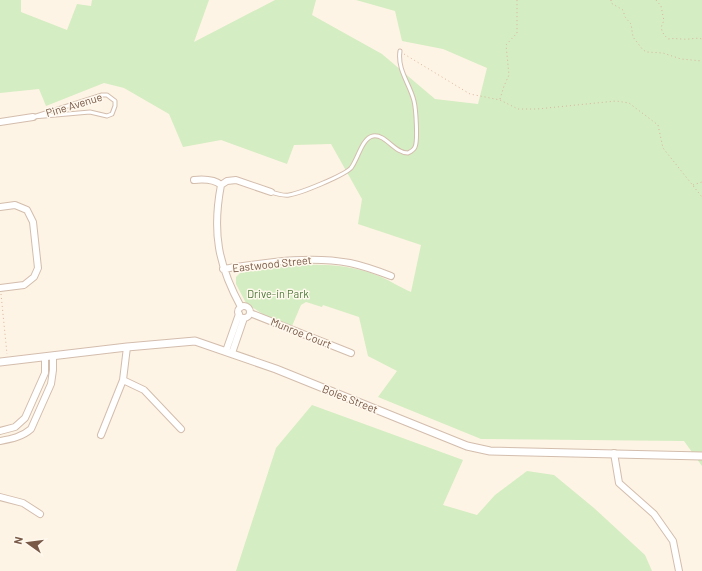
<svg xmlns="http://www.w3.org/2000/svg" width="702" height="571" font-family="Barlow,sans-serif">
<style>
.green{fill:#d4edc2}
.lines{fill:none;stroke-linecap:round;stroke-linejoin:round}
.service-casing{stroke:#d3bdad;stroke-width:5}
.minor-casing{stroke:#d3bdad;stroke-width:8}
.tertiary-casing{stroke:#d3bdad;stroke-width:9}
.path{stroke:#dbb59d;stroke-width:1;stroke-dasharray:1 3;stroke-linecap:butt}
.service{stroke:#fff;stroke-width:3}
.minor{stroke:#fff;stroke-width:6}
.tertiary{stroke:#fff;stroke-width:7}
.labels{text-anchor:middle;stroke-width:3;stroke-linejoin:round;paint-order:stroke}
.street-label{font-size:11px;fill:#795948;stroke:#fff8ed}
.park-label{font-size:11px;fill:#4f7a3c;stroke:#fff8ed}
</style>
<rect width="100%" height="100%" fill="#fef4e5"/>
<path class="green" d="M 0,0 L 21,0 L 21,12 L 67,30 L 77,4 L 91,6 L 92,0 L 209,0 L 194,42 L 275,0 L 316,0 L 312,15 L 382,54 L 435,99 L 478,104 L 487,68 L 443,49 L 402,41 L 395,11 L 356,0 L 702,0 L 702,466 L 684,441 L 481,439 L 378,397 L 397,371 L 368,356 L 359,317 L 323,305 L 322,307 L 306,302 L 301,305 L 292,326 L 267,317 L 246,303 L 236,284 L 236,277 L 240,273 C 285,266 332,258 376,275 C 388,279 399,287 411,292 L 421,245 L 358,224 L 362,199 L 331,144 L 294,145 L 287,164 L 221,140 L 183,147 L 169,114 L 124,88 L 104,83 L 46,106 L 39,89 L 0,93 Z
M 312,405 L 463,460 L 443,505 L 477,515 L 495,495 L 527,471 L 554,475 L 594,508 L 645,555 L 652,571 L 236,571 L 276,448 Z"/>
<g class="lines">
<defs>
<path id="service" d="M 102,95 L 107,95 L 115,101 L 115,106 L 112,114 L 107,116 L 90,112 L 33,117 Z
M 271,192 C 277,194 283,196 289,195 C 301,193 343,176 351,168 C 358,159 362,138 373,136 C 386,134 394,153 408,153 C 410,152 414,150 415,147 C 418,141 416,109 414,101 C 410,84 397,70 400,51"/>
<path id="minor" d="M 0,122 L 33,117
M 194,180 C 204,179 214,179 221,185
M 221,185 C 212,232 218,265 241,307
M 221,185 L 227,181 L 236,180 L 271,192
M 0,207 L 15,205 L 27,210 L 33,222 L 38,268 L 34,277 L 24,285 L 0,288
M 223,269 C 265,263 308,255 350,263 C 364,266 378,271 391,276
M238 312a6 6 0 1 1 12 0a6 6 0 1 1-12 0Z
M 250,313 L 351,353
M 226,351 L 239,314
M 232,353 L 244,318
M 123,380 L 144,390 L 181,429
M 0,431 L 15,427 L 25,418 L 45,373 L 45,357
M 101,435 L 123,380 L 127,347
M 0,441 C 11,439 22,437 31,429 L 51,384 L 53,370 L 53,356
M 614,453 L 619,483 L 654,514 L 673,541 L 679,571
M 0,497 L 23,503 L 40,514"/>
<path id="tertiary" d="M 0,362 L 127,347 L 195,341 L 276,369 L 467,446 L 490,451 L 702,456"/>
</defs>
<use href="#service" class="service-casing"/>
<use href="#minor" class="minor-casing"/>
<use href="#tertiary" class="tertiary-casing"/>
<path class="path" d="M 611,0 L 611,3 L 623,10 L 625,17 L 631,24 L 633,37 L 643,50 L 647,52 L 663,53 L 681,59 L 702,61
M 656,0 L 661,6 L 664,21 C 659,28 662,33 668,39 C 675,38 677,39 683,39 C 689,40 696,37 702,39
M 404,54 L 470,94 L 500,100 L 518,109 L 537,109 L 616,101 L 629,103 L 658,125 L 663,148 L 702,197
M 500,99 L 504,86 L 509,75 L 506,45 L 517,33 L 517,0
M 693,185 L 702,182
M 1,294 L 7,354"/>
<use href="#service" class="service"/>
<use href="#minor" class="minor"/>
<use href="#tertiary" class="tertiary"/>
</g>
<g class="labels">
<g class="street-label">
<text transform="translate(74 105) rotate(-17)" y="4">Pine Avenue</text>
<text transform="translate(272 264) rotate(-6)" y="4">Eastwood Street</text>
<text transform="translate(301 333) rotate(22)" y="4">Munroe Court</text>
<text transform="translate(350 399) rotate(22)" y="4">Boles Street</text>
</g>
<g class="park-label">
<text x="278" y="298">Drive-in Park</text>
</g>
</g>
<g transform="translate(28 543) rotate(284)" stroke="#fff8ed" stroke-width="3" paint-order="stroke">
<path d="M0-3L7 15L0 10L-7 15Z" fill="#795948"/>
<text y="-6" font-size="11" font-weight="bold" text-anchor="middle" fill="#795948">N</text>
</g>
</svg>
